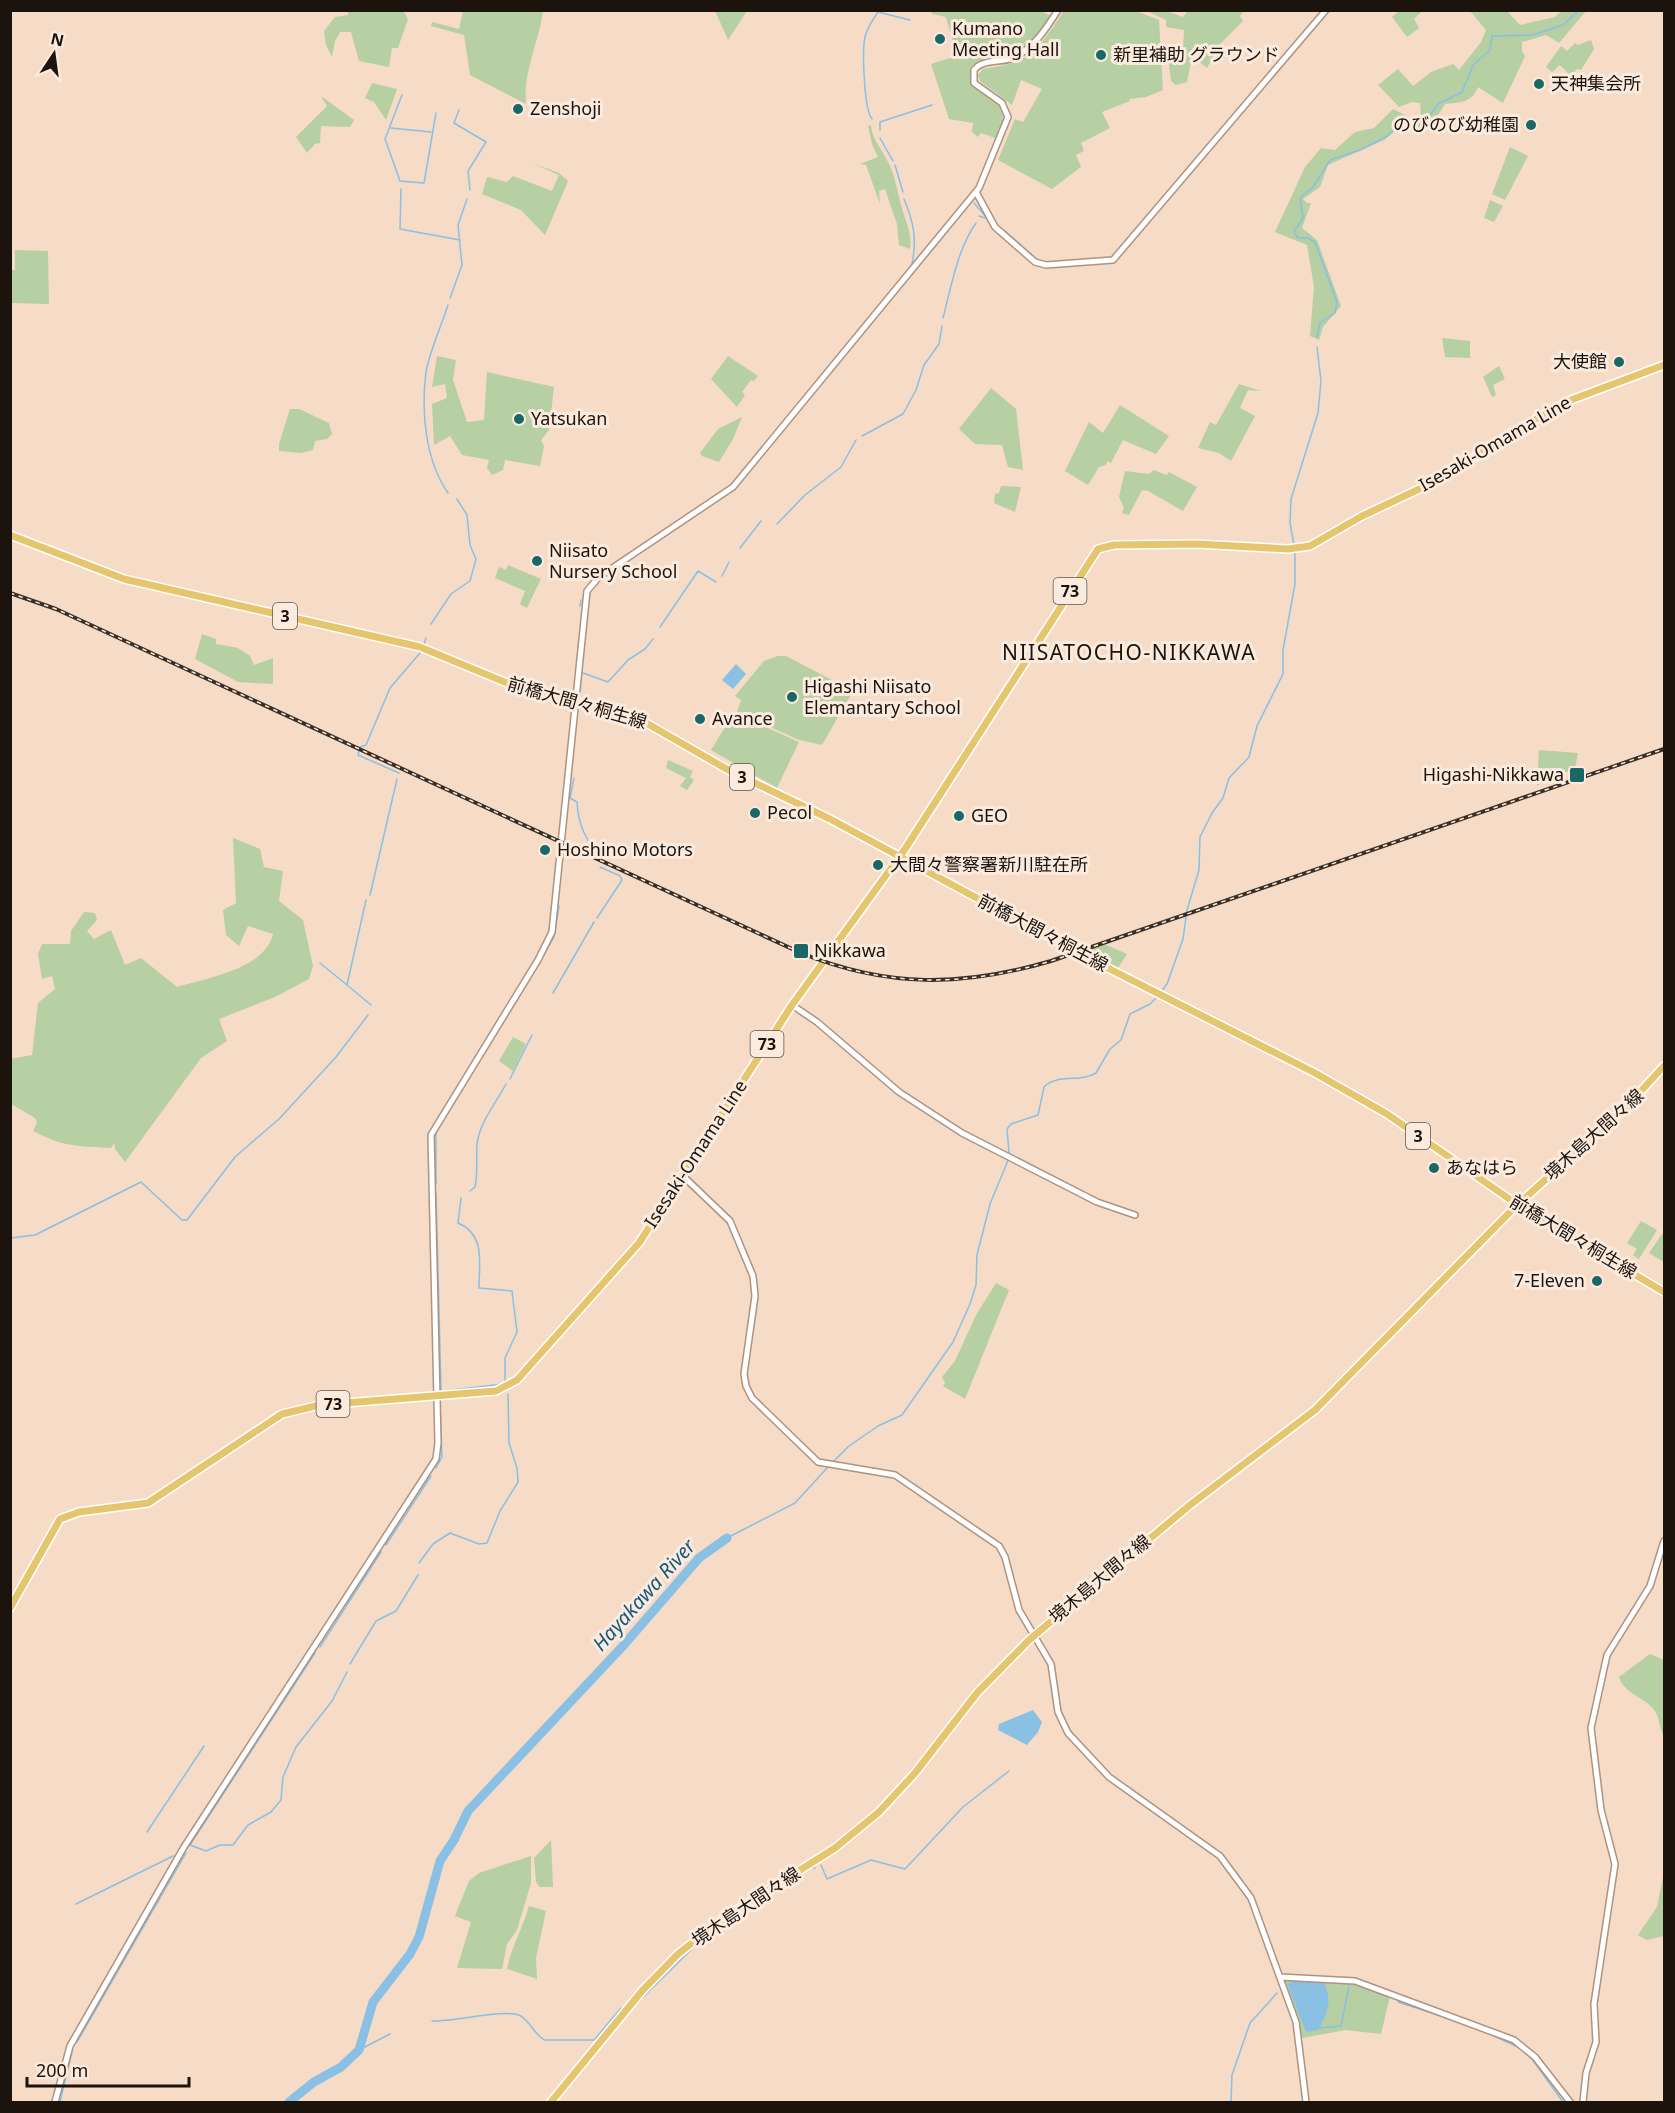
<svg xmlns="http://www.w3.org/2000/svg" width="1675" height="2113" font-family="'Noto Sans','Noto Sans JP',sans-serif">
<style>
.green{fill:#b6cfa3}
.water{fill:#89c0e4}
.lines{fill:none;stroke-linecap:round;stroke-linejoin:round}
.stream{stroke:#89c0e4;stroke-width:1.5}
.river{stroke:#89c0e4;stroke-width:9}
.minor-casing{stroke:#ad9380;stroke-width:8}
.major-casing{stroke:#fff;stroke-width:10}
.minor{stroke:#fff;stroke-width:5}
.major{stroke:#e5c56e;stroke-width:7}
.rail-casing{stroke:#3a2f26;stroke-width:4}
.rail{stroke:#fbebde;stroke-width:1.5;stroke-dasharray:4.5;stroke-linecap:butt}
.poi-dot{fill:#196766;stroke:#fbebde;stroke-width:2}
.labels{text-anchor:middle;stroke-width:6;stroke-linejoin:round;paint-order:stroke}
.shield{fill:#fbebde;stroke:#5f544b;stroke-width:1.5}
.shield-label{font-size:16px;font-weight:bold;fill:#1c130c}
.poi-label{font-size:18px;fill:#1c130c;stroke:#fbebde;text-anchor:start}
.street-label{font-size:18px;fill:#1c130c;stroke:#fbebde}
.water-label{font-size:20px;font-style:italic;fill:#17597c;stroke:#fbebde}
.quarter-label{font-size:21px;letter-spacing:1.5px;fill:#1c130c;stroke:#fbebde}
</style>
<rect width="100%" height="100%" fill="#f6dbc7"/>
<path class="green" d="M 348,11 L 403,11 L 408,19 L 398,48 L 392,48 L 389,67 L 359,61 L 351,32 L 340,32 L 335,41 L 332,57 L 326,45 L 324,31 L 335,17 L 348,15 Z
M 463,11 L 543,11 C 539,42 523,71 526,104 L 470,75 L 464,35 L 431,26 L 432,22 L 459,29 Z
M 715,11 L 747,11 L 728,40 L 716,13 Z
M 932,11 L 1041,11 L 1051,16 C 1040,32 1028,49 1010,55 C 997,60 979,57 970,68 L 970,83 L 1001,107 L 1004,121 L 998,139 L 981,133 L 978,137 L 972,132 L 973,123 L 949,119 L 931,64 L 957,56 L 946,17 L 932,14 Z
M 1064,11 L 1136,11 L 1159,20 L 1163,90 L 1146,97 L 1130,99 L 1130,101 L 1102,112 L 1110,128 L 1081,143 L 1084,151 L 1076,155 L 1081,167 L 1052,189 L 998,160 L 1015,119 L 1023,122 L 1042,89 L 1021,80 L 1012,105 L 980,81 L 978,75 L 983,69 C 1034,62 1036,51 1064,11 Z
M 1147,11 L 1166,11 L 1183,17 L 1188,11 L 1244,11 L 1240,16 L 1243,21 L 1219,45 L 1207,68 L 1192,56 L 1187,82 L 1176,85 L 1171,81 L 1167,48 L 1183,50 L 1184,30 L 1166,27 L 1166,20 Z
M 1399,11 L 1422,11 L 1414,19 L 1419,28 L 1407,37 L 1392,17 Z
M 1470,11 L 1507,11 L 1520,25 L 1555,17 L 1561,11 L 1586,11 L 1559,43 L 1546,35 L 1522,42 L 1522,51 L 1525,56 L 1503,103 L 1478,87 C 1471,104 1460,102 1445,104 L 1432,125 L 1423,133 L 1399,128 L 1384,140 L 1328,165 L 1320,187 L 1303,199 L 1307,203 L 1311,203 L 1302,228 L 1317,240 L 1341,306 L 1323,327 L 1319,340 L 1310,336 L 1314,287 L 1307,245 L 1275,232 L 1305,167 L 1321,148 L 1335,150 L 1355,132 L 1374,128 L 1393,109 L 1417,121 L 1421,117 L 1420,103 L 1412,102 L 1399,107 L 1378,85 L 1398,69 L 1413,86 L 1431,72 L 1453,64 L 1459,70 L 1481,42 L 1486,30 Z
M 1591,40 L 1594,49 L 1581,70 L 1577,69 L 1571,76 L 1560,65 L 1552,72 L 1546,67 L 1561,46 L 1567,51 L 1575,43 L 1578,45 Z
M 372,83 L 397,89 L 386,120 L 374,102 L 365,98 Z
M 321,96 L 354,120 L 350,127 L 321,126 L 320,143 L 315,144 L 307,153 L 296,137 L 327,106 Z
M 871,125 C 872,139 881,148 888,162 C 896,177 897,192 902,208 C 906,223 912,232 910,249 L 899,245 L 897,224 L 885,189 L 879,191 L 880,204 L 866,165 L 860,164 L 878,157 L 872,144 L 868,126 Z
M 1510,147 L 1528,156 L 1505,200 L 1492,194 Z
M 532,163 L 559,173 L 568,181 L 545,235 L 521,210 L 482,194 L 487,177 L 507,182 L 513,176 L 552,191 L 559,175 Z
M 1490,200 L 1503,206 L 1494,222 L 1484,218 Z
M 15,250 L 48,251 L 49,304 L 11,303 L 11,270 L 15,270 Z
M 1442,338 L 1470,341 L 1470,358 L 1445,357 Z
M 437,356 L 456,360 L 453,380 L 467,422 L 484,420 L 487,372 L 554,387 L 549,430 L 541,440 L 544,446 L 540,466 L 505,460 L 503,470 L 492,475 L 487,468 L 489,460 L 462,455 L 450,436 L 434,445 L 432,404 L 447,398 L 445,384 L 432,387 Z
M 728,356 L 758,376 L 754,381 L 751,380 L 742,392 L 745,395 L 737,407 L 711,379 Z
M 1499,366 L 1505,379 L 1493,385 L 1496,395 L 1492,397 L 1483,377 Z
M 1239,384 L 1261,391 L 1248,390 L 1240,408 L 1255,416 L 1231,461 L 1219,453 L 1198,448 L 1210,422 L 1216,425 Z
M 991,388 L 1016,409 L 1023,470 L 1008,467 L 1002,445 L 975,444 L 959,429 Z
M 1120,405 L 1169,436 L 1156,454 L 1123,440 L 1111,463 L 1107,461 L 1106,465 L 1099,467 L 1088,485 L 1065,471 L 1089,422 L 1103,433 Z
M 290,409 L 299,409 L 329,423 L 332,434 L 327,439 L 315,441 L 313,450 L 301,453 L 279,451 L 279,444 Z
M 742,417 L 733,439 L 719,462 L 702,456 L 700,453 L 718,429 Z
M 1154,470 L 1166,475 L 1169,472 L 1197,487 L 1183,511 L 1148,491 L 1142,490 L 1129,515 L 1122,513 L 1124,508 L 1119,497 L 1125,471 L 1149,474 Z
M 1001,486 L 1021,487 L 1015,512 L 994,503 L 995,494 L 999,493 Z
M 508,565 L 541,579 L 527,608 L 520,604 L 525,591 L 495,578 L 499,567 L 506,570 Z
M 202,634 L 216,639 L 216,644 L 238,648 L 250,656 L 254,665 L 273,658 L 273,684 L 238,682 L 195,659 Z
M 778,656 L 786,656 L 853,691 L 822,745 L 799,740 L 737,712 L 741,700 L 735,696 L 764,661 Z
M 734,713 L 799,742 L 777,788 L 711,750 Z
M 1539,750 L 1578,753 L 1575,769 L 1548,778 L 1537,786 Z
M 668,760 L 693,771 L 690,777 L 694,780 L 687,790 L 680,786 L 686,778 L 666,768 Z
M 233,838 L 260,849 L 264,867 L 283,871 L 279,901 L 303,920 L 313,966 L 309,979 L 275,997 L 219,1019 L 227,1041 L 201,1058 L 125,1162 L 115,1149 L 114,1143 L 111,1148 C 77,1146 64,1147 33,1131 L 37,1122 L 35,1118 L 11,1104 L 10,1059 L 32,1055 L 38,1003 L 55,989 L 52,976 L 42,979 L 38,954 L 42,944 L 70,944 L 71,931 L 84,912 L 95,913 L 97,920 L 87,931 L 94,939 L 111,930 L 125,965 L 141,958 L 177,987 C 207,978 265,969 273,934 L 248,926 L 239,946 L 226,935 L 223,910 L 236,903 Z
M 1104,944 L 1127,954 L 1118,968 L 1085,951 Z
M 513,1037 L 526,1044 L 513,1071 L 499,1061 Z
M 1641,1221 L 1657,1230 L 1639,1259 L 1633,1255 L 1637,1249 L 1627,1243 Z
M 1662,1234 L 1664,1236 L 1664,1262 L 1649,1253 Z
M 996,1283 L 1009,1290 L 965,1399 L 943,1386 L 945,1383 L 942,1377 L 955,1361 L 976,1315 Z
M 1650,1654 L 1664,1660 L 1664,1736 C 1659,1728 1660,1721 1656,1713 C 1649,1698 1624,1695 1619,1677 Z
M 551,1840 L 553,1887 L 540,1887 L 536,1882 L 534,1858 Z
M 531,1856 L 531,1883 L 517,1930 L 507,1944 L 502,1969 L 457,1968 L 471,1922 L 455,1916 L 469,1881 L 479,1873 Z
M 1664,1872 L 1664,1936 L 1647,1940 L 1638,1935 L 1657,1907 Z
M 529,1906 L 546,1911 L 536,1958 L 537,1979 L 507,1969 C 512,1945 522,1930 529,1906 Z
M 1290,1979 L 1355,1984 L 1390,1996 L 1381,2034 L 1346,2030 L 1302,2038 L 1286,1982 Z"/>
<path class="water" d="M 736,664 L 746,674 L 733,689 L 722,680 Z
M 1033,1710 L 1042,1722 L 1038,1732 L 1027,1745 L 998,1730 L 999,1724 Z
M 1296,1980 L 1324,1983 C 1333,2000 1327,2015 1318,2030 L 1306,2032 L 1287,1984 Z"/>
<g class="lines">
<path class="stream" d="M 1298,39 L 1306,29
M 402,95 L 385,139 L 400,181 L 424,183 L 436,113
M 459,110 L 454,123 L 486,142 L 468,171 L 470,190
M 872,119 C 864,110 862,50 865,37 C 867,28 873,19 878,12 L 910,20
M 391,128 L 431,132
M 880,130 L 880,122 L 932,105
M 880,138 L 893,161
M 895,165 L 903,192
M 401,189 L 400,229 L 460,240
M 904,199 C 914,223 917,239 912,264
M 974,203 L 987,218
M 979,216 L 985,218
M 1005,231 L 1022,246
M 1025,249 L 1038,260
M 1044,262 L 1057,262
M 450,298 L 462,265 L 458,225 L 467,199
M 943,318 C 951,288 957,250 976,223
M 1317,337 L 1320,323 L 1335,313 L 1337,302 L 1315,242 L 1308,238 L 1298,238 L 1294,232 L 1303,218 L 1300,198 L 1313,187 L 1330,160 L 1360,150 L 1386,137 L 1400,124 L 1424,124 L 1438,104 L 1462,92 L 1473,65 L 1490,50 L 1492,36 L 1533,35 L 1563,25 L 1579,10
M 862,436 L 903,414 L 916,390 L 924,365 L 939,344 L 942,326
M 448,493 C 425,460 421,411 426,372 C 430,350 441,327 448,305
M 713,497 L 731,485
M 777,524 L 805,495 L 841,467 L 856,440
M 654,537 L 668,528
M 1294,545 L 1290,523 L 1291,499 L 1318,413 L 1321,381 L 1317,347
M 740,548 L 761,521
M 595,576 L 648,541
M 722,576 L 729,562
M 580,606 L 581,600
M 431,624 L 451,594 L 470,581 L 476,559 L 470,545 L 467,515 L 457,499
M 660,627 L 698,571 L 716,582
M 424,644 L 426,638
M 583,673 L 608,682 L 628,660 L 645,649 L 653,639
M 360,747 L 366,745 L 390,688 L 420,653
M 359,751 L 358,755 L 399,773
M 574,778 L 570,798 L 577,802 C 578,821 585,844 602,855
M 370,895 L 397,779
M 366,900 L 347,985 L 371,1005
M 597,918 L 622,880 L 620,876 L 600,867
M 320,963 L 347,985
M 535,970 L 554,937 L 559,906
M 528,982 L 530,977
M 553,993 L 594,922
M 1160,993 L 1167,984 L 1183,939 L 1187,910 L 1199,870 L 1200,837 L 1212,813 L 1223,798 L 1229,778 L 1249,757 L 1257,726 L 1283,674 L 1283,650 L 1295,584 L 1295,550
M 510,1079 L 532,1035
M 460,1092 L 475,1068
M 436,1131 L 436,1184
M 1009,1153 L 1007,1129 L 1011,1124 L 1038,1115 L 1044,1087 C 1058,1073 1080,1083 1096,1073 L 1110,1049 L 1121,1040 L 1130,1014 L 1150,1004 L 1157,997
M 470,1191 L 475,1187 C 478,1173 476,1159 477,1145 C 479,1123 496,1103 506,1084
M 436,1193 L 441,1390
M 10,1238 L 35,1235 L 141,1182 L 182,1220 L 187,1220 L 235,1157 L 279,1119 L 336,1057 L 368,1015
M 444,1391 L 503,1384 L 505,1381 L 505,1358 L 517,1332 L 512,1291 L 479,1288 C 479,1263 486,1235 458,1223 L 461,1198
M 834,1461 L 849,1446 L 878,1426 L 902,1415 L 953,1342 L 970,1304 L 976,1285 L 977,1255 L 990,1204 L 1009,1158
M 436,1468 L 442,1457 L 440,1402
M 727,1538 L 795,1503 L 828,1467
M 386,1545 L 431,1476
M 419,1563 L 433,1544 L 450,1533 L 479,1544 L 487,1543 L 500,1511 L 518,1482 L 517,1468 L 509,1443 L 508,1394
M 320,1647 L 381,1552
M 315,1653 L 190,1845 L 206,1851 L 220,1845 L 233,1845 L 248,1825 L 271,1812 L 281,1800 L 283,1777 L 296,1747 L 332,1701 L 347,1672
M 350,1664 L 376,1621 L 396,1611 L 418,1575
M 147,1832 L 204,1746
M 821,1865 L 827,1879 L 871,1860 L 905,1869 L 963,1807 L 1009,1771
M 76,1904 L 173,1856
M 748,1907 L 812,1867 L 815,1868
M 714,1930 L 741,1912
M 1398,2002 L 1454,2020
M 637,2003 L 697,1944
M 432,2021 C 452,2022 505,2009 519,2015 C 530,2020 534,2035 545,2040 L 594,2040 L 621,2008
M 1318,2028 L 1341,2026 L 1349,1986
M 1492,2035 L 1520,2048 L 1532,2059 L 1563,2102
M 77,2042 L 186,1853
M 359,2050 L 390,2034
M 60,2102 L 72,2052
M 1231,2102 L 1232,2075 L 1250,2023 L 1277,1993"/>
<path class="river" d="M 289,2102 L 314,2082 L 341,2067 L 359,2050 L 373,2002 L 410,1954 L 419,1937 L 440,1861 L 454,1840 L 468,1811 L 622,1647 L 699,1558 L 727,1538"/>
<defs>
<path id="minor" d="M 976,192 L 995,227 L 1035,262 L 1046,265 L 1113,260 L 1326,10
M 792,1005 L 817,1022 L 899,1092 L 962,1133 L 1097,1202 L 1135,1215
M 683,1176 L 730,1221 L 753,1276 L 755,1296 L 744,1374 L 746,1386 L 752,1398 L 818,1462 L 895,1475 L 999,1546 L 1005,1557 L 1019,1610 L 1051,1664 L 1058,1712 L 1068,1733 L 1109,1777 L 1220,1856 L 1251,1898 L 1296,2022 L 1306,2102
M 1280,1977 L 1355,1981 L 1514,2040 L 1535,2057 L 1570,2102
M 55,2102 L 70,2046 L 184,1847 L 436,1459 L 438,1443 L 431,1135 L 538,960 L 552,932 L 587,591 L 599,577 L 733,487 L 979,188 L 1008,117 L 1002,103 L 974,83 L 974,70 C 982,59 1001,63 1013,58 C 1034,48 1046,29 1058,10
M 1583,2102 L 1586,2073 L 1596,2042 L 1594,2004 L 1615,1864 L 1601,1810 L 1591,1728 L 1607,1655 L 1650,1586 L 1664,1541"/>
<path id="major" d="M 10,535 L 124,579 L 420,647 L 524,690 L 634,716 L 730,771 L 830,819 L 1092,960 L 1315,1073 L 1387,1114 L 1518,1205 L 1664,1292
M 10,1608 L 60,1519 L 79,1512 L 148,1503 L 282,1414 L 320,1405 L 496,1391 L 517,1380 L 639,1243 L 792,1005 L 905,849 L 1098,549 L 1114,545 L 1197,544 L 1288,549 L 1310,546 L 1362,516 L 1449,475 L 1511,433 L 1571,400 L 1664,365
M 551,2102 L 642,1991 L 678,1954 L 724,1918 L 835,1848 L 879,1812 L 915,1773 L 977,1693 L 1029,1640 L 1190,1505 L 1315,1410 L 1513,1209 L 1628,1105 L 1664,1066"/>
</defs>
<use href="#minor" class="minor-casing"/>
<use href="#major" class="major-casing"/>
<use href="#minor" class="minor"/>
<use href="#major" class="major"/>
<defs>
<path id="rail" d="M 10,593 L 56,609 L 801,953 C 888,988 962,987 1051,961 L 1664,749"/>
</defs>
<use href="#rail" class="rail-casing"/>
<use href="#rail" class="rail"/>
</g>
<g class="poi-dot">
<circle cx="940" cy="39" r="6"/>
<circle cx="1101" cy="55" r="6"/>
<circle cx="1539" cy="84" r="6"/>
<circle cx="518" cy="109" r="6"/>
<circle cx="1531" cy="125" r="6"/>
<circle cx="1619" cy="362" r="6"/>
<circle cx="519" cy="419" r="6"/>
<circle cx="537" cy="561" r="6"/>
<circle cx="792" cy="697" r="6"/>
<circle cx="700" cy="719" r="6"/>
<rect x="1569" y="767" width="16" height="16" rx="3"/>
<circle cx="755" cy="813" r="6"/>
<circle cx="959" cy="816" r="6"/>
<circle cx="545" cy="850" r="6"/>
<circle cx="878" cy="865" r="6"/>
<rect x="793" y="943" width="16" height="16" rx="3"/>
<circle cx="1434" cy="1168" r="6"/>
<circle cx="1597" cy="1281" r="6"/>
</g>
<g class="labels">
<g class="shield">
<rect x="1053.5" y="578" width="33" height="26" rx="4.5"/>
<rect x="273" y="603" width="24" height="26" rx="4.5"/>
<rect x="730" y="764" width="24" height="26" rx="4.5"/>
<rect x="750.5" y="1031" width="33" height="26" rx="4.5"/>
<rect x="1406" y="1123" width="24" height="26" rx="4.5"/>
<rect x="316.5" y="1391" width="33" height="26" rx="4.5"/>
</g>
<g class="shield-label">
<text x="1070" y="597">73</text>
<text x="285" y="622">3</text>
<text x="742" y="783">3</text>
<text x="767" y="1050">73</text>
<text x="1418" y="1142">3</text>
<text x="333" y="1410">73</text>
</g>
<g class="poi-label">
<text x="952" y="35">Kumano<tspan x="952" dy="21">Meeting Hall</tspan></text>
<text x="1113" y="61">新里補助 グラウンド</text>
<text x="1551" y="90">天神集会所</text>
<text x="530" y="115">Zenshoji</text>
<text x="1519" y="131" text-anchor="end">のびのび幼稚園</text>
<text x="1607" y="368" text-anchor="end">大使館</text>
<text x="531" y="425">Yatsukan</text>
<text x="549" y="557">Niisato<tspan x="549" dy="21">Nursery School</tspan></text>
<text x="804" y="693">Higashi Niisato<tspan x="804" dy="21">Elemantary School</tspan></text>
<text x="712" y="725">Avance</text>
<text x="1564" y="781" text-anchor="end">Higashi-Nikkawa</text>
<text x="767" y="819">Pecol</text>
<text x="971" y="822">GEO</text>
<text x="557" y="856">Hoshino Motors</text>
<text x="890" y="871">大間々警察署新川駐在所</text>
<text x="814" y="957">Nikkawa</text>
<text x="1446" y="1174">あなはら</text>
<text x="1585" y="1287" text-anchor="end">7-Eleven</text>
</g>
<g class="street-label">
<text transform="translate(1495 444) rotate(-30)" y="6">Isesaki-Omama Line</text>
<text transform="translate(577 703) rotate(16)" y="6">前橋大間々桐生線</text>
<text transform="translate(1043 933) rotate(28)" y="6">前橋大間々桐生線</text>
<text transform="translate(1594 1135) rotate(-42)" y="6">境木島大間々線</text>
<text transform="translate(696 1154) rotate(-57)" y="6">Isesaki-Omama Line</text>
<text transform="translate(1573 1237) rotate(31)" y="6">前橋大間々桐生線</text>
<text transform="translate(1100 1579) rotate(-40)" y="6">境木島大間々線</text>
<text transform="translate(746 1907) rotate(-34)" y="6">境木島大間々線</text>
</g>
<g class="water-label">
<text transform="translate(644 1595) rotate(-48)" y="7">Hayakawa River</text>
</g>
<g class="quarter-label">
<text x="1129" y="660">NIISATOCHO-NIKKAWA</text>
</g>
</g>
<rect width="1675" height="2113" fill="none" stroke="#1c130c" stroke-width="24"/>
<g transform="translate(54 54) rotate(13)" stroke="#fbebde" stroke-width="4.5" paint-order="stroke">
<path d="M0-4.5L10 22L0 15L-10 22Z" fill="#1c130c"/>
<text y="-9" font-size="16" font-weight="bold" text-anchor="middle" fill="#1c130c">N</text>
</g>
<path d="M27 2077v9h162v-9" fill="none" stroke="#1c130c" stroke-width="3"/>
<text x="36" y="2077" font-size="18" fill="#1c130c" stroke="#fbebde" stroke-width="4.5" paint-order="stroke">200 m</text>
</svg>
